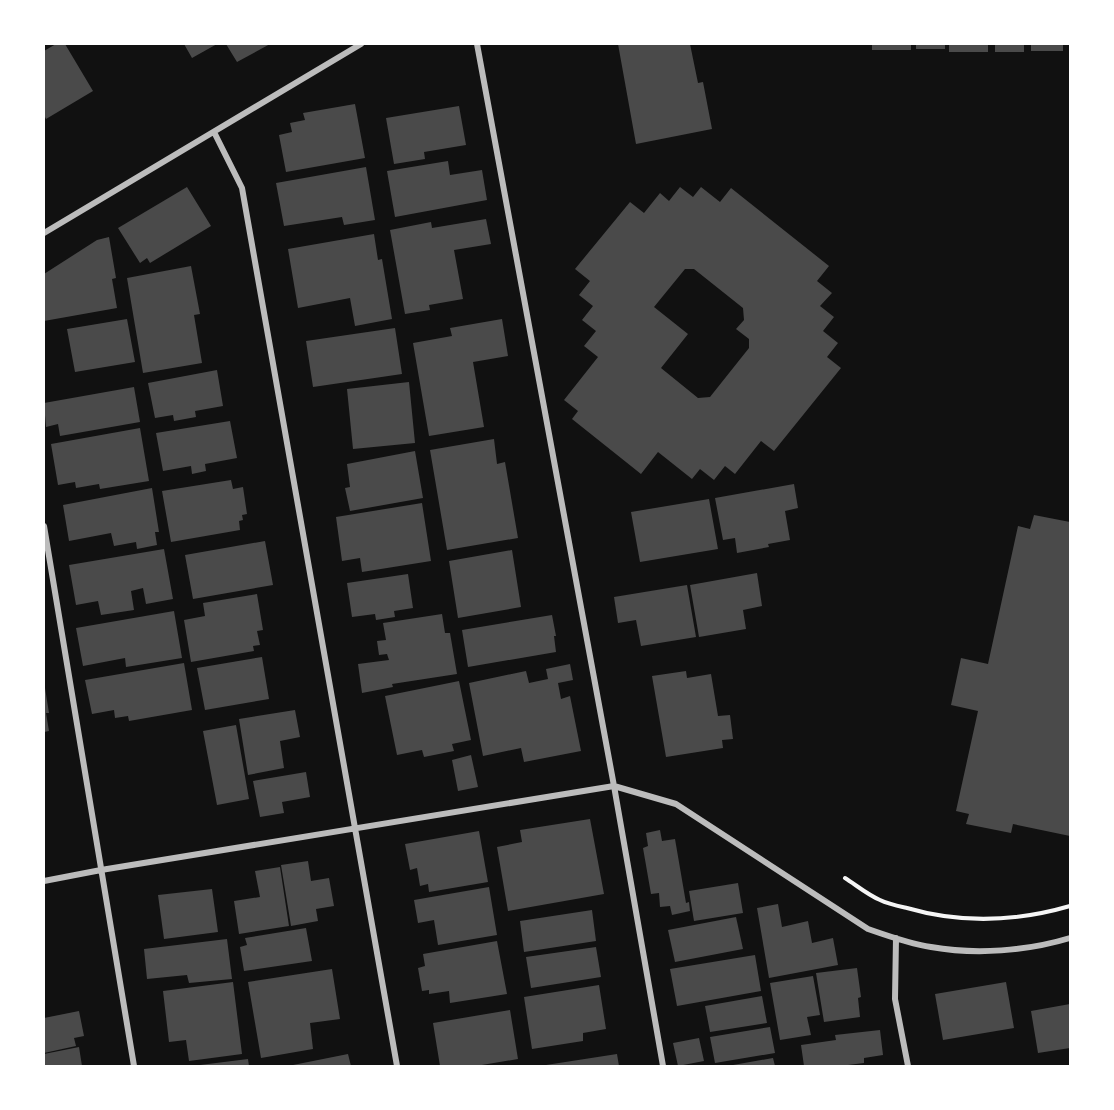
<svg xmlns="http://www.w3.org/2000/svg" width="1114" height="1110" font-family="Figtree,sans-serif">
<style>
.building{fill:#4a4a4a;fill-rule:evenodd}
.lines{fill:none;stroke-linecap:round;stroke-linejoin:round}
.path{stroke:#f5f5f5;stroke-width:4}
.minor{stroke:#bcbcbc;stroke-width:6}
</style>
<rect width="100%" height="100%" fill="#111"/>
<path class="building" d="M 56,44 L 65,44 L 93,91 L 46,119 L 44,115 L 44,51 Z
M 184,44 L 217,44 L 192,58 Z
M 226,44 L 270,44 L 237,62 Z
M 618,44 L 690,44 L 698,83 L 703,82 L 712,129 L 636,144 Z
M 872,44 L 911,44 L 911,50 L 872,50 Z
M 916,44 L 945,44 L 945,49 L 916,49 Z
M 949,44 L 988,44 L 988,52 L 949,52 Z
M 995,44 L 1024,44 L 1024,52 L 995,52 Z
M 1031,44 L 1063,44 L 1063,51 L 1031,51 Z
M 355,104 L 365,158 L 286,172 L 279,135 L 292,132 L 290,123 L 305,120 L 303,113 Z
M 459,106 L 466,145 L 424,152 L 425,159 L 394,164 L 386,118 Z
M 448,161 L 450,175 L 482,170 L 487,200 L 395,217 L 387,171 Z
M 366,167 L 375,220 L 344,225 L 342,217 L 284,226 L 276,183 Z
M 187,187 L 211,226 L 150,263 L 147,258 L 140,263 L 118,228 Z
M 680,187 L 693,197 L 701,187 L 720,202 L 731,188 L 829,266 L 817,281 L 832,293 L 820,306 L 834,317 L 823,331 L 838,343 L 827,357 L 841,368 L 774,451 L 761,441 L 735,474 L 725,466 L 714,480 L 700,469 L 692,479 L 658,452 L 641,474 L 572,419 L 578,411 L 564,400 L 598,357 L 584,346 L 596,331 L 582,320 L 593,306 L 579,295 L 590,281 L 575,269 L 630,202 L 644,213 L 660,193 L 669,201 ZM 685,269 L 694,269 L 743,308 L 744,320 L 736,329 L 749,339 L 749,348 L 710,397 L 698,398 L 661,368 L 688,334 L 654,307 Z
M 486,219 L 491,244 L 454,250 L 463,299 L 429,305 L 430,310 L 405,314 L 390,230 L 431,222 L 432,228 Z
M 374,234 L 378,260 L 382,259 L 392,319 L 355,326 L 350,298 L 298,308 L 288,249 Z
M 109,237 L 116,278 L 112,279 L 117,308 L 44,321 L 44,274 L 97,240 Z
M 191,266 L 200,314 L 194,315 L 202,363 L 143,373 L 127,278 Z
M 127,319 L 135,362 L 75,372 L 67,329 Z
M 502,319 L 508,356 L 473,362 L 484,427 L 429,436 L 413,343 L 452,336 L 450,328 Z
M 395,328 L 402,374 L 313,387 L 306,341 Z
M 217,370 L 223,406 L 195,411 L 196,417 L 174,421 L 173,415 L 155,418 L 148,383 Z
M 409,382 L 415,443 L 353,449 L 347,389 Z
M 134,387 L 140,422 L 60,436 L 58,424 L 46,427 L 44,403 Z
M 230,421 L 237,458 L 205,464 L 206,471 L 192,474 L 191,466 L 163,471 L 156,433 Z
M 140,428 L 149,481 L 100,489 L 99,484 L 76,488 L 75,482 L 58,485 L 51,444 Z
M 494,439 L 497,464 L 505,462 L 518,538 L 447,550 L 430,450 Z
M 415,451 L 423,498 L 350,511 L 345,488 L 350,487 L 347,464 Z
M 231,480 L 233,489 L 243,487 L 247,514 L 242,515 L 243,520 L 239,521 L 240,530 L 171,542 L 162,491 Z
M 794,484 L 798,508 L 785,511 L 790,540 L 768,544 L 769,547 L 737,553 L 735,538 L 723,540 L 715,498 Z
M 152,488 L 159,532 L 155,532 L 157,545 L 137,549 L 136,542 L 114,546 L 111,533 L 69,541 L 63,505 Z
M 709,499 L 718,549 L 640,562 L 631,512 Z
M 422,503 L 431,561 L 362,572 L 360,558 L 342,561 L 336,517 Z
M 1034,515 L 1070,522 L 1070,836 L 1013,824 L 1011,833 L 966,824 L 969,814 L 956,811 L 978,711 L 951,705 L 961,658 L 988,664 L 1018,526 L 1030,529 Z
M 265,541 L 273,585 L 193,599 L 185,555 Z
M 164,549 L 173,599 L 146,604 L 143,588 L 131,591 L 134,610 L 101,615 L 98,601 L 76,605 L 69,565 Z
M 512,550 L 521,607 L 458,618 L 449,561 Z
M 757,573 L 762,606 L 743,610 L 746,629 L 699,637 L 690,585 Z
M 408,574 L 413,608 L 394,611 L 395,617 L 376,620 L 375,614 L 352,617 L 347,583 Z
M 687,585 L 696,637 L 641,646 L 636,620 L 618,623 L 614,597 Z
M 257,594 L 263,630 L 257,631 L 260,645 L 253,646 L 254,651 L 191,662 L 184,620 L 205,616 L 203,603 Z
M 174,611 L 182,658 L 126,667 L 125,658 L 83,666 L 76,628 Z
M 442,614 L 445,633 L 450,633 L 457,674 L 392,684 L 393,687 L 362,693 L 358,664 L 389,660 L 387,654 L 379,655 L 377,641 L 386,640 L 383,623 Z
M 552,615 L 556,636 L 554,636 L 556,652 L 468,667 L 462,630 Z
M 262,657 L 269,699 L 205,710 L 197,668 Z
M 184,663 L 192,710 L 129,721 L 128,716 L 115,718 L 114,710 L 92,714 L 85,680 Z
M 570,664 L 573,680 L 558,683 L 561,699 L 570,696 L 581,751 L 524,762 L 521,748 L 483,756 L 469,683 L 526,671 L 529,683 L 548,679 L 546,669 Z
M 686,671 L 687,678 L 711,674 L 718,716 L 730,715 L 733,739 L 722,740 L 723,748 L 666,757 L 652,676 Z
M 459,681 L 471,740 L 452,744 L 454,751 L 424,757 L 422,750 L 397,755 L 385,696 Z
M 44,688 L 45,688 L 49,713 L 46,713 L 49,731 L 44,732 Z
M 295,710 L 300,737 L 280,741 L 284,768 L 248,775 L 239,719 Z
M 236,725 L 249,799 L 217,805 L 203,731 Z
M 471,755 L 478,787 L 458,791 L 452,760 Z
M 306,772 L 310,797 L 282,802 L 284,813 L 260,817 L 253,781 Z
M 590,819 L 604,894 L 508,911 L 497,847 L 522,842 L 520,830 Z
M 660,830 L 662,841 L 675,839 L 686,903 L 689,902 L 690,911 L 672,915 L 670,906 L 660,907 L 659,893 L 651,894 L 643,848 L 648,846 L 646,833 Z
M 479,831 L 488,882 L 429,892 L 428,884 L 420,886 L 417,868 L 410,870 L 405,844 Z
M 308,861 L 311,881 L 329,878 L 334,906 L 316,909 L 318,921 L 291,926 L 281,865 Z
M 280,867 L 289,926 L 239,934 L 234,901 L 260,897 L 255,871 Z
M 738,883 L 743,913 L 694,921 L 689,891 Z
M 489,887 L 497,935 L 438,945 L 434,920 L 418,923 L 414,900 Z
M 212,889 L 218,932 L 164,939 L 158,895 Z
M 778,904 L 782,927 L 808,921 L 812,943 L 833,938 L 838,965 L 769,978 L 757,908 Z
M 592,910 L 596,941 L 524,952 L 520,921 Z
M 736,917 L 743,949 L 675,962 L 668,930 Z
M 306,928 L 312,961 L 244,971 L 240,947 L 247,945 L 245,938 Z
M 227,939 L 232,979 L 189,983 L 187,975 L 147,979 L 144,949 Z
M 497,941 L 507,994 L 450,1003 L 449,991 L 429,994 L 429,990 L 422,991 L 418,968 L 425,966 L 423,954 Z
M 596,947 L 601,977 L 531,988 L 526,957 Z
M 755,955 L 761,991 L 677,1006 L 670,969 Z
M 857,968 L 861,997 L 858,998 L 860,1017 L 824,1022 L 816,973 Z
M 332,969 L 340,1019 L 310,1023 L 313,1049 L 261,1058 L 248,982 Z
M 813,976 L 820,1015 L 807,1017 L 811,1035 L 780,1040 L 770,983 Z
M 233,982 L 242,1054 L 189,1061 L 186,1040 L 169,1042 L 163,991 Z
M 1006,982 L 1014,1028 L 943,1040 L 935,994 Z
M 599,985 L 606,1029 L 583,1033 L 583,1041 L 532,1049 L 524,997 Z
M 762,996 L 767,1023 L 710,1032 L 705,1006 Z
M 1070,1004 L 1070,1048 L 1038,1053 L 1031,1011 Z
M 510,1010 L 518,1059 L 476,1066 L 440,1066 L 433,1023 Z
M 79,1011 L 84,1036 L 74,1038 L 76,1046 L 44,1053 L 44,1018 Z
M 770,1027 L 775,1053 L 715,1063 L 710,1037 Z
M 880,1030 L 883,1055 L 864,1058 L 864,1063 L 840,1066 L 804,1066 L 801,1045 L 836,1040 L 835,1035 Z
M 699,1038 L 704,1061 L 678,1066 L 673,1043 Z
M 79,1047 L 82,1066 L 44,1066 L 44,1054 Z
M 348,1054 L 351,1066 L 293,1066 L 293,1065 Z
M 617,1054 L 619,1066 L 546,1066 L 546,1065 Z
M 773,1058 L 775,1066 L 733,1066 L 733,1065 Z
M 248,1059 L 249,1066 L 201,1066 L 200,1065 Z"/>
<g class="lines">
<path class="path" d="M 845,878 C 856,885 868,895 880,900 C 888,904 898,906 907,908 C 962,924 1015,922 1070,906"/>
<path class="minor" d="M 477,44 L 614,786 L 663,1066
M 214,132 L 242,188 L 397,1066
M 44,233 L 361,44
M 44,526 L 134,1066
M 44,881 L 101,870 L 614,786 L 676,804 L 868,929 C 888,936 910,944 931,947 C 976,955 1027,951 1070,938
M 896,938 L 895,999 L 908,1066"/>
</g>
<rect width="1114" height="1110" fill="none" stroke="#ffffff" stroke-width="90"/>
</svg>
